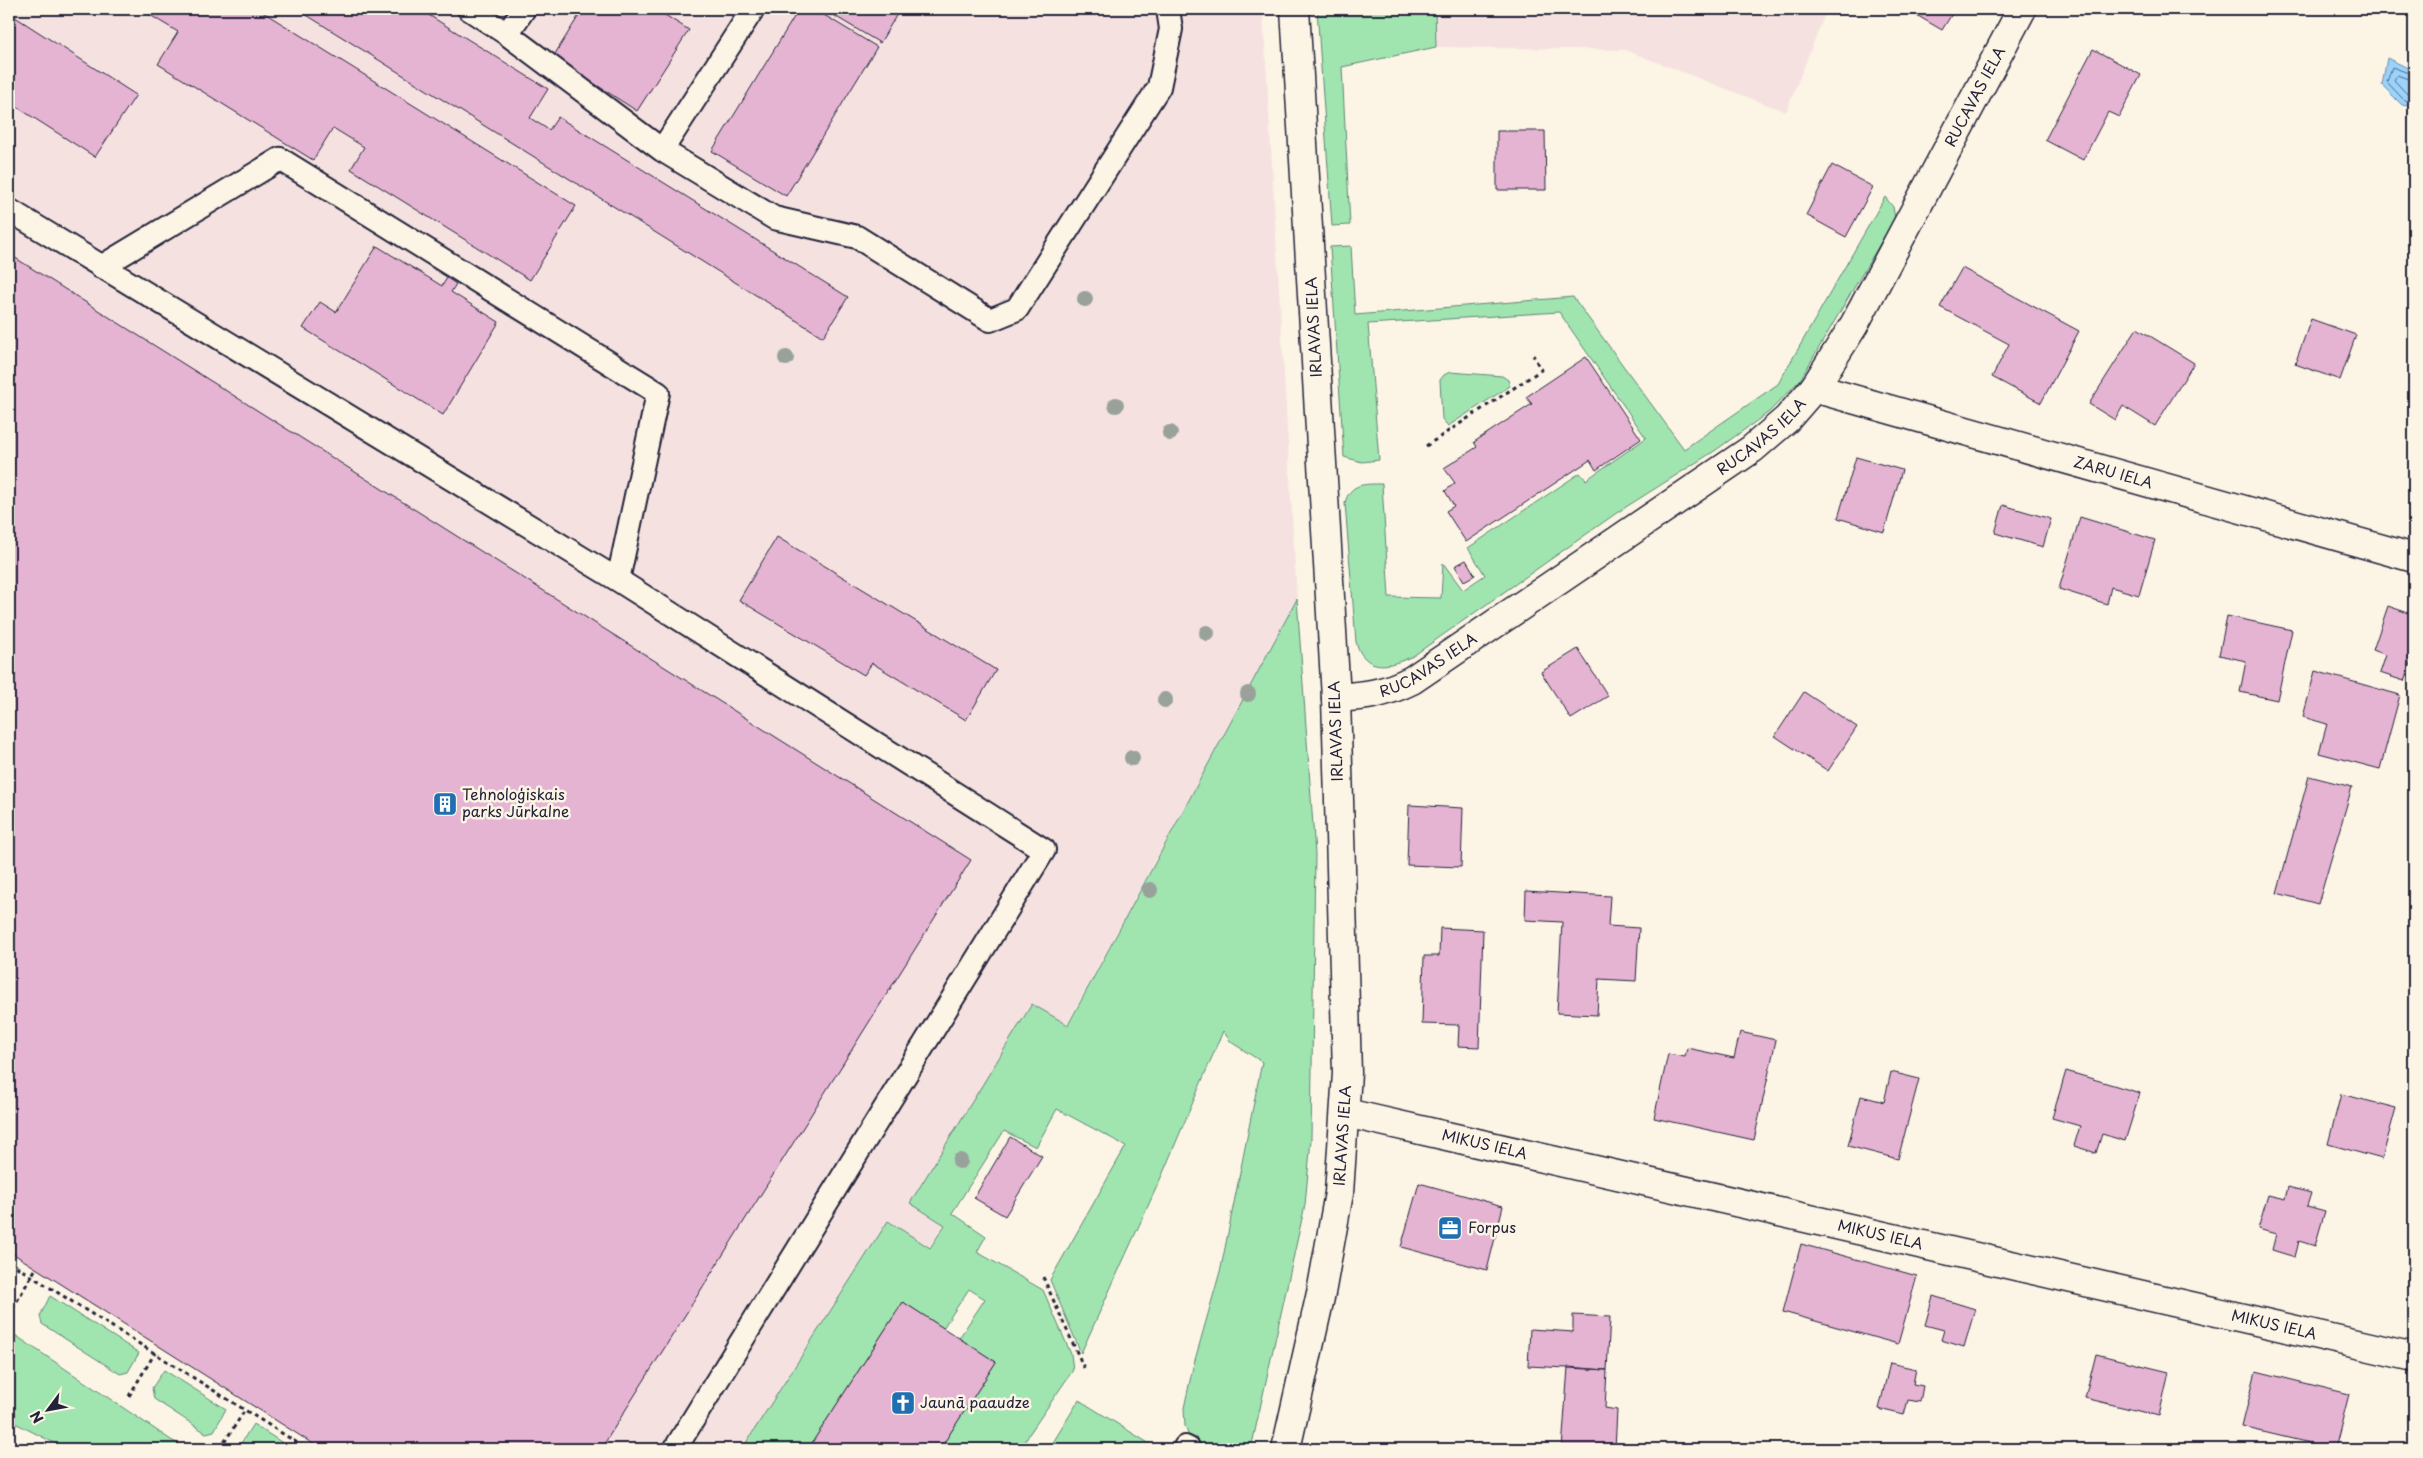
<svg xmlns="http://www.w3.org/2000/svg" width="2423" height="1458" font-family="'Playpen Sans',sans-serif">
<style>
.built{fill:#f5e2e0}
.green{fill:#a0e5b0;stroke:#618476}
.water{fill:#9bd3fb;stroke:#6b8cae}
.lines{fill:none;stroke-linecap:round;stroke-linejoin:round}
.shore{stroke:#526988;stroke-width:1}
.building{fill:#e6b4d3;stroke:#22223b}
.service-casing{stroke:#22223b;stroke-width:26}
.minor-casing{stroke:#22223b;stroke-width:31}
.path{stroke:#22223b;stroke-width:3;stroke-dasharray:4 4;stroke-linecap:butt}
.service{stroke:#fcf5e5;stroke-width:22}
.minor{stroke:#fcf5e5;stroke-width:28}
.tree{fill:#99a19b}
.labels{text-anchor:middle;stroke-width:5;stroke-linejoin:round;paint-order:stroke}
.street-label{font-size:15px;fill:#22223b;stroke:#fcf5e5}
.poi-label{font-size:15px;fill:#22223b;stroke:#fcf5e5;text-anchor:start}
</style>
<rect width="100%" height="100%" fill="#fcf5e5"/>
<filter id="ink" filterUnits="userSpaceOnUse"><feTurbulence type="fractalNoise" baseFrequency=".02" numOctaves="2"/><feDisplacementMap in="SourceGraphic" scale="10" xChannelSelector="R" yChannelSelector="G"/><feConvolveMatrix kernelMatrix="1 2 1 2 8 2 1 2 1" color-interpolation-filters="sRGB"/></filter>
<g filter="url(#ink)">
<path class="built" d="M 9,9 L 1263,9 L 1297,599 L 1039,1076 L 929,1248 L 888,1221 L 742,1449 L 601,1449 L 971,860 L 9,254 Z
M 1435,9 L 1827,9 L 1786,112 L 1625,50 L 1436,47 Z"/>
<path class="green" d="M 1317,9 L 1435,9 L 1436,47 L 1342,67 L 1350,225 L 1332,226 Z
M 1885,197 L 1893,207 L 1895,218 L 1800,380 L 1769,412 L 1716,450 L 1618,512 L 1413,656 C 1390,667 1365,673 1356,642 L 1345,503 C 1350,483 1364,484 1382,484 L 1389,597 L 1441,598 L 1443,563 L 1463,590 L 1485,575 L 1468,548 L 1580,473 L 1586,480 L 1646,438 L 1559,312 L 1368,324 L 1379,460 L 1362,462 L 1344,457 L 1330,247 L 1351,246 L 1355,315 L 1573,297 L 1684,449 L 1778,384 Z
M 1450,372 L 1502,376 L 1508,380 L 1510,386 L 1448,426 L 1442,419 L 1440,380 L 1444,375 Z
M 1297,599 L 1315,854 L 1311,1139 L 1305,1205 L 1251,1449 L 1205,1449 L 1191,1442 L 1185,1426 L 1184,1408 L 1193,1367 L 1221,1268 L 1262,1062 L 1231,1042 L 1223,1031 L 1163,1173 L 1081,1353 L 1050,1280 L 1126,1146 L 1057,1109 L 1036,1147 L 1004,1131 L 952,1213 L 986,1236 L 977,1252 L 1043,1290 L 1071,1354 L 1073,1370 L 1019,1449 L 940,1449 L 996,1362 L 959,1338 L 985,1299 L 969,1289 L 943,1328 L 903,1302 L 808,1449 L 742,1449 L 888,1221 L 930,1248 L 945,1225 L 910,1203 L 1032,1004 L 1068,1025 Z
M 50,1296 L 139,1353 L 128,1372 L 120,1374 L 42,1324 L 40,1316 Z
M 9,1331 L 171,1440 L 188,1449 L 66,1449 L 9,1420 Z
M 164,1370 L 226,1409 L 214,1431 L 206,1433 L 154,1399 L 152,1388 Z
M 1079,1400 L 1158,1449 L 1049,1449 Z
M 253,1424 L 292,1449 L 242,1449 L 240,1445 Z"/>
<path class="water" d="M 2387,58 L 2414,71 L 2414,107 L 2402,105 L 2382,85 Z"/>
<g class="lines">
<path class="shore" d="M 2414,75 L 2392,67 L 2387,82 L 2404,100 L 2414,102
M 2414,81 L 2397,75 L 2394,80 L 2407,94 L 2414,96"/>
</g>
<path class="building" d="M 140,9 L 258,9 L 576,206 L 530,280 L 351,169 L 364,147 L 333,128 L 313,160 L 158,64 L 178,32 Z
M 297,9 L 419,9 L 548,89 L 530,118 L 549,130 L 558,117 L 848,297 L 823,337 Z
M 583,9 L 670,9 L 665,15 L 689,30 L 637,111 L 553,57 Z
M 799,9 L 814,9 L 877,47 L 786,196 L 712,151 Z
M 823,9 L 900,9 L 880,43 Z
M 1906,9 L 1955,9 L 1942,30 Z
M 9,13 L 136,95 L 95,157 L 9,102 Z
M 2093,49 L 2141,75 L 2119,117 L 2108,112 L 2083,160 L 2045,140 Z
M 1497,131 L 1545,131 L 1546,190 L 1497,190 Z
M 1832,165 L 1873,187 L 1846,237 L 1806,215 Z
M 377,246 L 442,286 L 447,278 L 456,284 L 451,292 L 499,322 L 443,415 L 303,328 L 320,302 L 336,312 Z
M 9,254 L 971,860 L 601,1449 L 321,1449 L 9,1251 Z
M 1962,268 L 2079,331 L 2041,403 L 1992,377 L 2009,344 L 1940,307 Z
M 2311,319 L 2356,335 L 2340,380 L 2295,364 Z
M 2137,328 L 2194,363 L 2155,426 L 2123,406 L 2115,420 L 2089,404 Z
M 1586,357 L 1641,439 L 1596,470 L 1590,460 L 1466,542 L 1446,511 L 1454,506 L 1445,491 L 1455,483 L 1444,468 L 1477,447 L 1474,442 L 1532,404 L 1526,397 Z
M 1856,457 L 1902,470 L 1884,532 L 1838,518 Z
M 2003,505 L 2051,519 L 2043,547 L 1995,533 Z
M 2080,517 L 2155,540 L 2139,595 L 2111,587 L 2107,604 L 2059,589 Z
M 777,537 L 996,670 L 966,720 L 872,663 L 864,675 L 739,600 Z
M 1466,560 L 1475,575 L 1464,581 L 1455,566 Z
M 2388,606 L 2414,615 L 2414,658 L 2412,657 L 2404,681 L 2380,673 L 2386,655 L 2373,650 Z
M 2227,616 L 2292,630 L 2277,700 L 2240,692 L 2246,661 L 2219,655 Z
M 1578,649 L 1608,696 L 1571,719 L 1541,672 Z
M 2315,671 L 2400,695 L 2380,769 L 2319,753 L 2327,724 L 2303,717 Z
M 1804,692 L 1857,727 L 1828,771 L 1775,736 Z
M 2309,776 L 2352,787 L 2318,904 L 2277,893 Z
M 1409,805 L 1463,808 L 1461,867 L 1407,865 Z
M 1526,891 L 1610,896 L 1608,926 L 1639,928 L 1636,981 L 1599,979 L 1597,1015 L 1557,1013 L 1562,922 L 1525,920 Z
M 1440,928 L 1483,930 L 1479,1047 L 1458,1046 L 1459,1025 L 1422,1024 L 1424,956 L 1439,956 Z
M 1740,1032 L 1776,1040 L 1754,1140 L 1654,1118 L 1668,1054 L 1685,1057 L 1687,1048 L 1734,1058 Z
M 2066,1071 L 2140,1093 L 2125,1141 L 2102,1134 L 2096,1153 L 2074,1146 L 2080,1126 L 2052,1118 Z
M 1891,1072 L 1919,1079 L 1898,1159 L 1848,1146 L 1861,1096 L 1884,1102 Z
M 2341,1094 L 2396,1108 L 2382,1159 L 2328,1144 Z
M 1010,1137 L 1042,1156 L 1005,1216 L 974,1198 Z
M 1419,1183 L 1503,1206 L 1487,1270 L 1401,1247 Z
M 2288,1187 L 2311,1193 L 2307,1206 L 2325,1211 L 2315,1246 L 2299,1241 L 2295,1257 L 2272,1250 L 2276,1234 L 2258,1229 L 2268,1195 L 2285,1199 Z
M 1801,1244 L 1917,1276 L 1898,1344 L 1783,1312 Z
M 1933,1296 L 1975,1309 L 1964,1347 L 1941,1340 L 1944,1330 L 1925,1325 Z
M 903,1302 L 996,1362 L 940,1449 L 808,1449 Z
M 1573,1315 L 1610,1317 L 1607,1370 L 1528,1366 L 1530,1329 L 1573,1332 Z
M 2096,1354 L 2169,1372 L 2159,1416 L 2085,1398 Z
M 1890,1363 L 1916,1369 L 1913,1384 L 1923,1386 L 1920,1402 L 1908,1400 L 1904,1415 L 1879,1409 Z
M 1568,1367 L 1607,1370 L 1605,1408 L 1617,1410 L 1615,1449 L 1562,1449 Z
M 2256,1371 L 2349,1394 L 2335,1449 L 2242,1427 Z"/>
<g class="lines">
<defs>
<path id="service" d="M 469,9 L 507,34 L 524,9
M 507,34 L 662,150 L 774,218 L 857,237 L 990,320 L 1017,309 L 1159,87 L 1171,29 L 1168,9
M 662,150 L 753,9
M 9,210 L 618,580 L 1044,850 L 675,1449
M 101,267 L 280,159 L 658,393 L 618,580
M 1185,1447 L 1189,1449"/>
<g id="minor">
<path id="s1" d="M 1814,388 L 2414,558"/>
<path id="s2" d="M 1336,698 C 1366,696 1384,694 1412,680 L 1752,449 L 1787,419 L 1814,388 L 1854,325 L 2022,9"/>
<path id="s3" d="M 1346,1113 L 2414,1357"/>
<path id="s4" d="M 1286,1449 L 1321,1293 L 1339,1193 L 1347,1073 L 1336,698 L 1295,9"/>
</g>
</defs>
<use href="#service" class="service-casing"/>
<use href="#minor" class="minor-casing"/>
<path class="path" d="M 1426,446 L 1541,370 L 1533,355
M 9,1262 L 307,1449
M 1043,1277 L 1084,1368
M 9,1315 L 36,1268
M 129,1396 L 155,1353
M 220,1449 L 245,1410"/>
<use href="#service" class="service"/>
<use href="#minor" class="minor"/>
</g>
<g class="tree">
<circle cx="1085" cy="299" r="8"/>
<circle cx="786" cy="358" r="8"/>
<circle cx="1116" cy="405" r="8"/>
<circle cx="1170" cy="433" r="8"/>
<circle cx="1207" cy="633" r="8"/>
<circle cx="1248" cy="694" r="8"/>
<circle cx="1165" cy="700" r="8"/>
<circle cx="1132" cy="758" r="8"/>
<circle cx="1150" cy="890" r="8"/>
<circle cx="960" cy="1161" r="8"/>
</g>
</g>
<defs>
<symbol id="building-square" viewBox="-11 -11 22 22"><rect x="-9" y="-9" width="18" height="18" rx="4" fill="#1f6fb2" stroke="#fcf5e5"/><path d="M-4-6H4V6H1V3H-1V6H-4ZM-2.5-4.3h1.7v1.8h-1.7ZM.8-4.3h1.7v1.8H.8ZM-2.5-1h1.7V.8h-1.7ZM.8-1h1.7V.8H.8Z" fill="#fff"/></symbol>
<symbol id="office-square" viewBox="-11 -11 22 22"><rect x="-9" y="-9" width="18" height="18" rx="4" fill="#1f6fb2" stroke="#fcf5e5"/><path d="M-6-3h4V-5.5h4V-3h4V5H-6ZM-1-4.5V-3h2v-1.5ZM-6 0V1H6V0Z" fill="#fff"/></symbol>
<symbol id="church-square" viewBox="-11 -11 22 22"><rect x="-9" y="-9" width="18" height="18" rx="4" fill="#1f6fb2" stroke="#fcf5e5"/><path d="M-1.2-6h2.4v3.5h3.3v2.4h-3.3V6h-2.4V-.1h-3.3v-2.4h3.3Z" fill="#fff"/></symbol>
</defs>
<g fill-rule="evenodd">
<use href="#building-square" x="431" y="790" width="28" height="28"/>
<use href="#office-square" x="1436" y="1214" width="28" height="28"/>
<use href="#church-square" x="889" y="1389" width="28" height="28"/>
</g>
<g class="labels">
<g class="street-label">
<text dy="5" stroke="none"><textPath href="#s2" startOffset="910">RUCAVAS IELA</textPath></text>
<text transform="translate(1314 327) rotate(-93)" y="5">IRLAVAS IELA</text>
<text dy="5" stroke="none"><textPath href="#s2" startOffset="505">RUCAVAS IELA</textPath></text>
<text dy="5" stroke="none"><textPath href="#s1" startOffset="311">ZARU IELA</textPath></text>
<text dy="5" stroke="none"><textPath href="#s2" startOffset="100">RUCAVAS IELA</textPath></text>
<text transform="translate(1336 731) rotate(-92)" y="5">IRLAVAS IELA</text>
<text dy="5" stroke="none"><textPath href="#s4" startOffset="319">IRLAVAS IELA</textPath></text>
<text dy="5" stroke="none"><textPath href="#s3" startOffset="142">MIKUS IELA</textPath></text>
<text dy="5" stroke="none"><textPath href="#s3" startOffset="548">MIKUS IELA</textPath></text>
<text dy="5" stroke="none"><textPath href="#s3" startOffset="952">MIKUS IELA</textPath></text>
</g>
<g class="poi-label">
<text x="462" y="800">Tehnoloģiskais<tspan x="462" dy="17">parks Jūrkalne</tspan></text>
<text x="1468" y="1233">Forpus</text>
<text x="920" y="1408">Jaunā paaudze</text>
</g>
</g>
<rect width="2423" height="1458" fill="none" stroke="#fcf5e5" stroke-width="30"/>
<rect x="15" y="15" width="2393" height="1428" fill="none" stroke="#22223b" stroke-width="2" filter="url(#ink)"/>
<g transform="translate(48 1410) rotate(238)" stroke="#fcf5e5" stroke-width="4" paint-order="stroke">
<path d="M0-4L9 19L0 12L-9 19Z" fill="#22223b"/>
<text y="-8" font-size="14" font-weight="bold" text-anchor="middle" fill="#22223b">N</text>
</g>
</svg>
